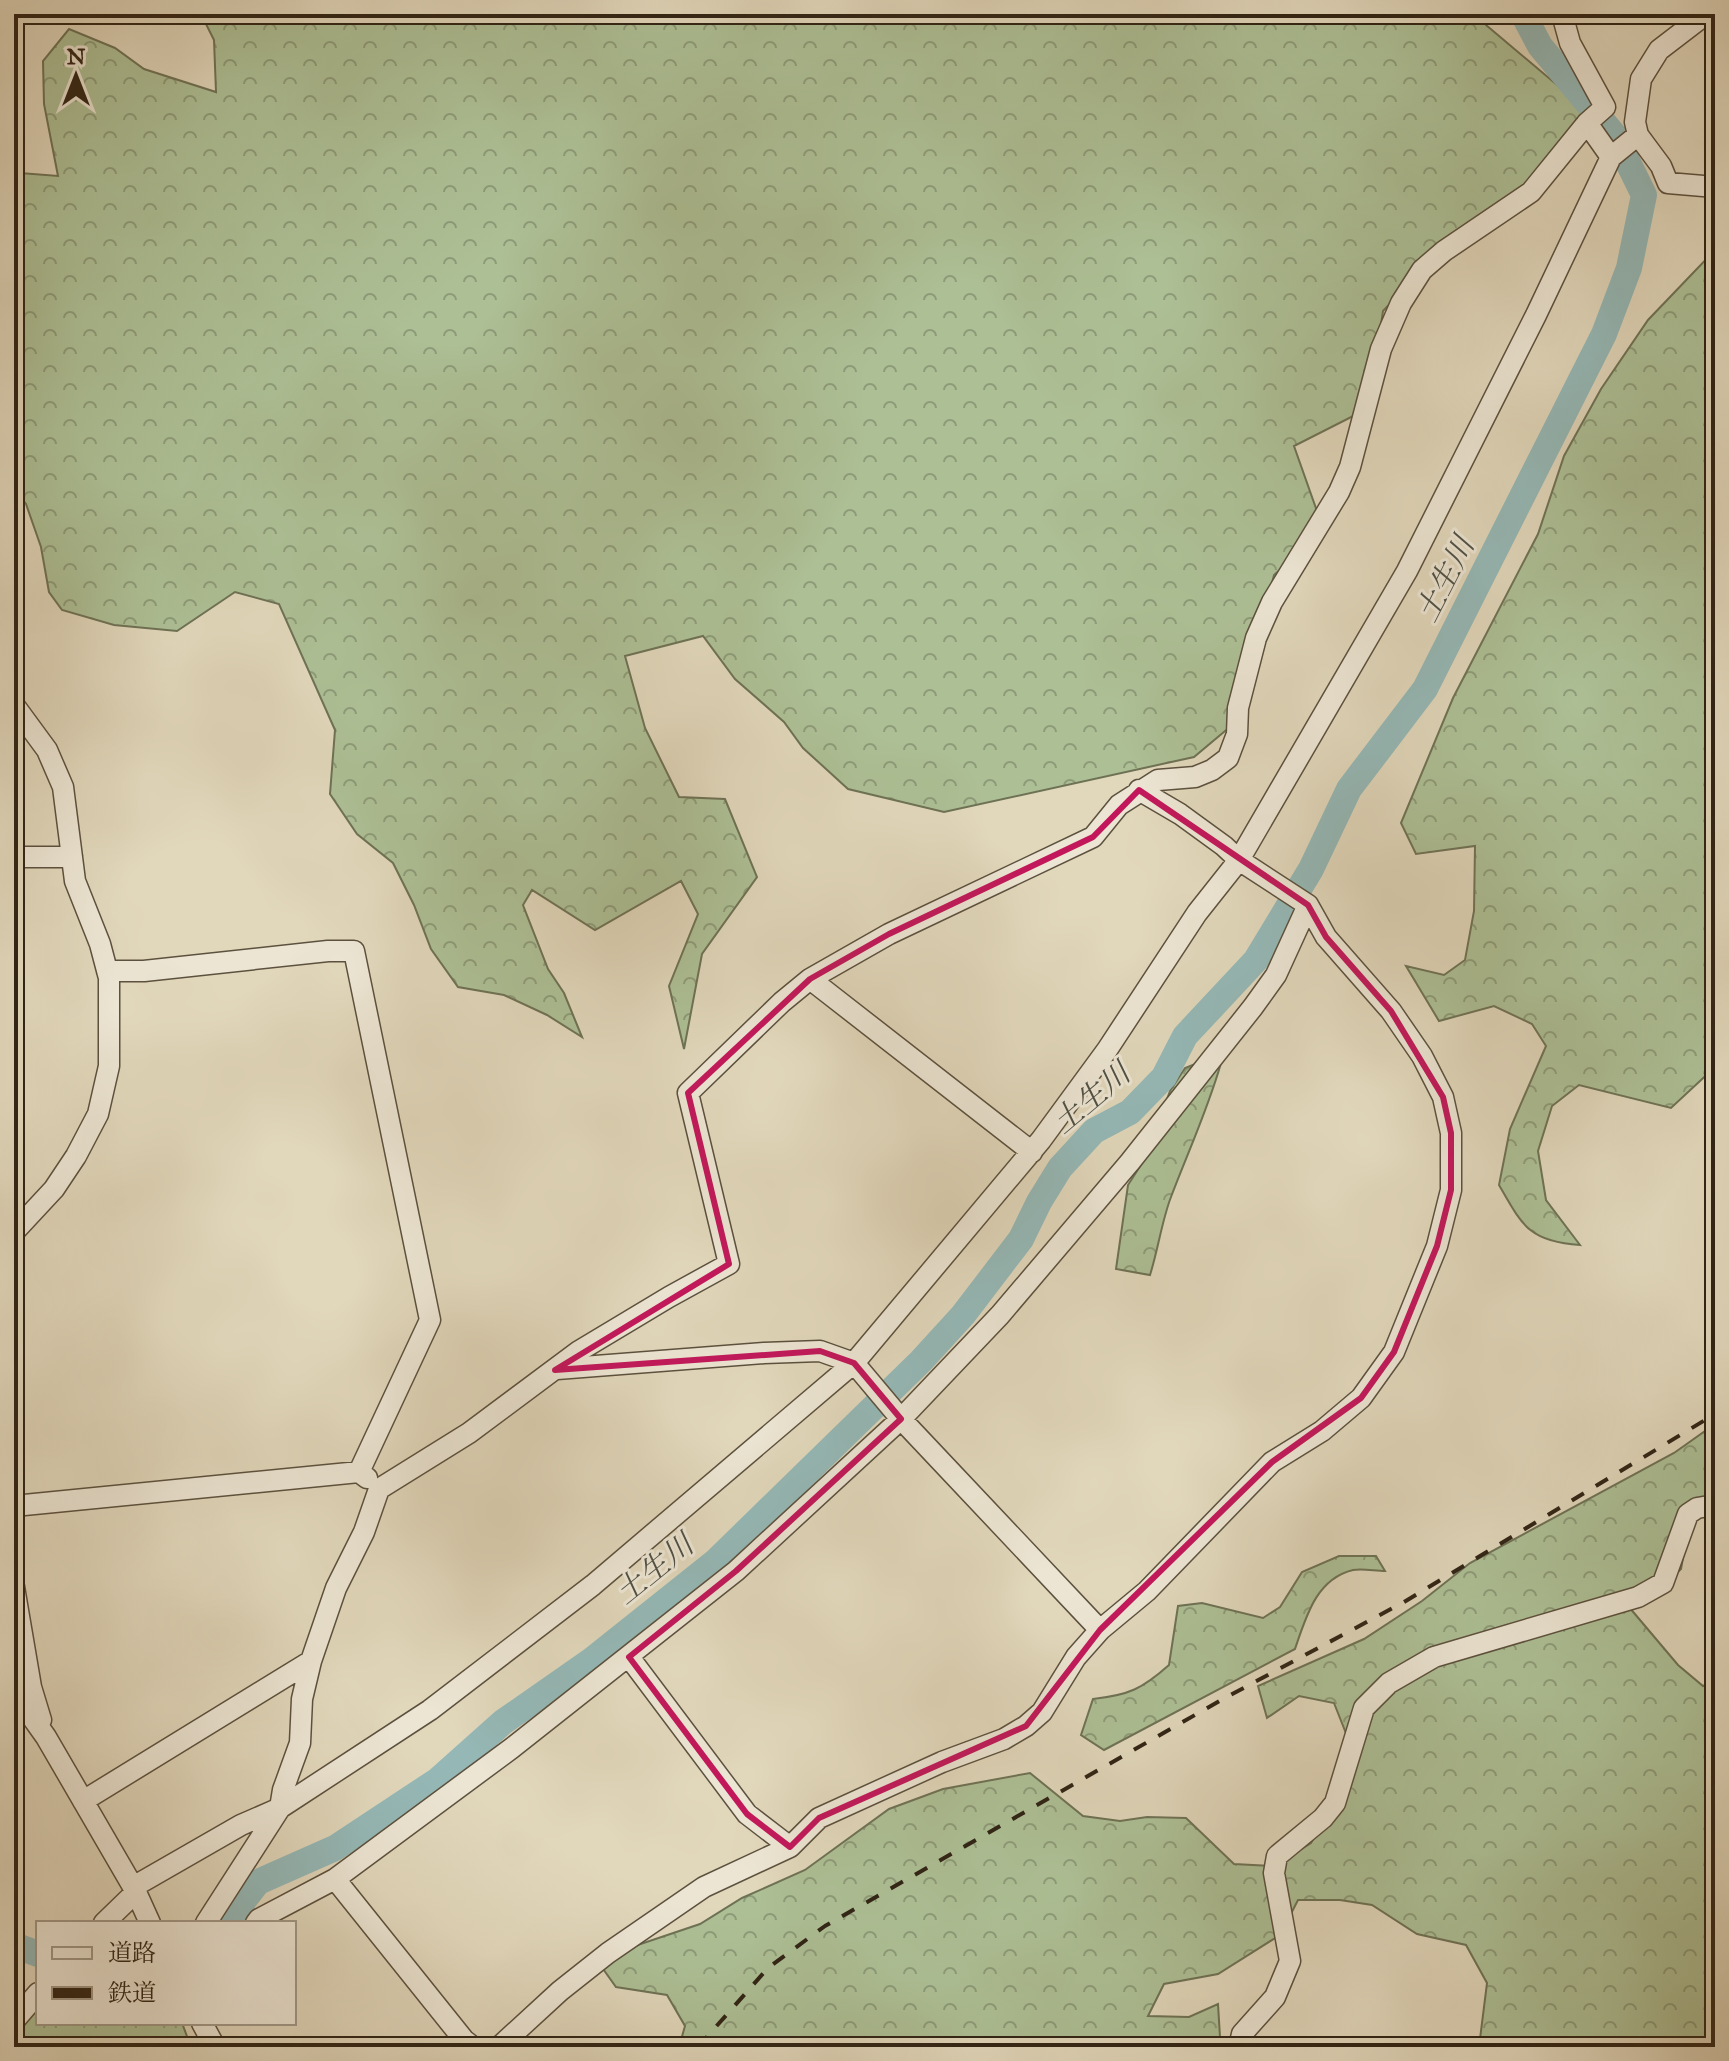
<svg xmlns="http://www.w3.org/2000/svg" width="1729" height="2061" font-family="'IM FELL Great Primer','Noto Serif JP',serif">
<style>
.forest{fill:url(#forest-crowns);stroke:#6e7255;stroke-width:2}
.lines{fill:none;stroke-linecap:round;stroke-linejoin:round}
.stream{stroke:#6d7d76;stroke-width:4}
.river{stroke:#95b8b6;stroke-width:26}
.minor-casing{stroke:#5c513e;stroke-width:23}
.minor{stroke:#ece5d3;stroke-width:20}
.rail{stroke:#302415;stroke-width:4;stroke-dasharray:14 14;stroke-linecap:butt}
.marked{fill:none;stroke:#c2185b;stroke-width:6;stroke-linejoin:round}
.labels{text-anchor:middle;stroke-width:6;stroke-linejoin:round;paint-order:stroke}
.water-label{font-size:30px;font-style:italic;fill:#4e5045;stroke:#ece5d3}
</style>
<defs>
<pattern id="forest-crowns" width="20" height="18" patternUnits="userSpaceOnUse" patternTransform="scale(2)"><rect width="20" height="18" fill="#adbf95"/><path d="M2 6a3 3 0 1 1 6 0M12 15a3 3 0 1 1 6 0" fill="none" stroke="#8d9b78"/></pattern>
</defs>
<rect width="100%" height="100%" fill="#e1d7bb"/>
<filter id="stains"><feTurbulence type="fractalNoise" baseFrequency=".0025" numOctaves="4"/><feColorMatrix values="0 0 0 0 .2 0 0 0 0 .09 0 0 0 0 .02 0 0 0 .5 -.17"/></filter>
<radialGradient id="worn" r=".72"><stop offset=".6" stop-color="#630" stop-opacity="0"/><stop offset="1" stop-color="#630" stop-opacity=".3"/></radialGradient>
<path class="forest" d="M 201,14 L 1486,14 L 1486,25 L 1588,111 L 1557,166 L 1441,250 L 1383,311 L 1369,408 L 1294,446 L 1324,531 L 1274,575 L 1237,721 L 1194,757 L 944,812 L 848,789 L 803,748 L 784,722 L 735,679 L 703,636 L 625,656 L 645,728 L 679,797 L 725,799 L 757,877 L 702,954 L 684,1049 L 669,986 L 698,914 L 681,881 L 595,930 L 532,890 L 523,905 L 548,969 L 564,993 L 582,1037 L 547,1015 L 504,995 L 458,987 L 431,949 L 414,905 L 393,863 L 357,834 L 330,794 L 335,730 L 279,604 L 235,592 L 177,631 L 114,625 L 62,610 L 49,592 L 41,547 L 26,504 L 14,489 L 14,176 L 20,173 L 58,176 L 44,104 L 43,61 L 69,29 L 115,48 L 144,69 L 216,92 L 214,40 Z
M 1715,250 L 1715,1067 L 1671,1108 L 1579,1085 L 1552,1106 L 1538,1151 L 1546,1200 L 1580,1245 C 1529,1242 1522,1225 1499,1185 L 1510,1129 L 1546,1046 L 1532,1024 L 1494,1006 L 1439,1021 L 1406,966 L 1444,975 L 1465,960 L 1474,911 L 1475,846 L 1416,854 L 1401,823 L 1453,698 L 1538,534 L 1564,456 L 1601,389 L 1648,320 Z
M 1213,1057 L 1221,1063 C 1208,1109 1188,1152 1171,1197 C 1162,1220 1158,1250 1150,1275 L 1116,1269 L 1128,1185 L 1146,1157 L 1170,1091 L 1185,1068 Z
M 1715,1424 L 1715,1494 L 1689,1525 L 1681,1569 L 1653,1596 L 1629,1607 L 1678,1665 L 1703,1686 L 1715,1681 L 1715,2047 L 1479,2047 L 1487,1983 L 1466,1945 L 1417,1934 L 1372,1905 L 1340,1900 L 1298,1900 L 1280,1935 L 1218,1974 L 1164,1984 L 1148,2016 L 1189,2017 L 1218,2004 L 1220,2037 L 1210,2047 L 679,2047 L 685,2026 L 667,1995 L 616,1987 L 596,1959 L 700,1924 L 742,1898 L 805,1870 L 889,1809 L 943,1789 L 1030,1773 L 1083,1816 L 1120,1821 L 1147,1817 L 1186,1818 L 1234,1864 L 1274,1866 L 1311,1843 L 1330,1810 L 1351,1746 L 1334,1703 L 1299,1696 L 1267,1718 L 1258,1686 L 1364,1639 L 1422,1601 L 1470,1563 L 1674,1453 Z
M 1339,1556 L 1376,1556 L 1385,1571 C 1375,1571 1362,1568 1353,1570 C 1316,1579 1306,1617 1295,1649 L 1104,1750 L 1081,1735 L 1093,1699 C 1129,1695 1142,1689 1169,1665 L 1178,1606 L 1202,1603 L 1263,1618 L 1280,1607 L 1302,1572 Z
M 38,2009 L 38,2023 L 182,2023 L 191,2047 L 14,2047 L 14,2026 Z"/>
<g class="lines">
<path class="stream" d="M 14,779 L 18,784 L 14,845"/>
<path class="river" d="M 230,1923 L 237,1909 L 258,1882 L 335,1848 L 438,1780 L 503,1722 L 592,1660 L 715,1562 L 921,1361 L 963,1315 L 1021,1239 L 1039,1202 L 1060,1168 L 1094,1131 L 1130,1112 L 1164,1077 L 1185,1036 L 1256,960 L 1311,869 L 1349,789 L 1425,689 L 1604,334 L 1629,268 L 1644,195 L 1615,136 L 1540,46 L 1523,14
M 14,1945 L 38,1954"/>
<defs>
<path id="minor" d="M 1706,14 L 1659,50 L 1641,79 L 1635,122 L 1638,135 L 1661,166 L 1668,183 L 1715,187
M 1587,123 L 1611,157 L 1638,135
M 14,705 L 47,750 L 63,787 L 75,881 L 100,944 L 109,978 L 109,1066 L 98,1114 L 76,1156 L 54,1189 L 14,1232
M 14,857 L 72,857
M 107,971 L 144,971 L 328,951 L 354,951 L 430,1320 L 359,1472
M 810,979 L 1032,1152
M 557,1369 L 764,1353 L 820,1351 L 854,1363 L 901,1419 L 1100,1630
M 14,1506 L 359,1472 L 367,1478
M 14,1587 L 31,1687 L 41,1720
M 629,1657 L 747,1814 L 790,1847
M 14,1692 L 46,1737 L 136,1892 L 150,1923
M 83,1801 L 311,1661
M 335,1879 L 464,2040 L 473,2047
M 133,1887 L 241,1825 L 280,1808 L 430,1710 L 593,1585 L 854,1363 L 1041,1140 L 1107,1050 L 1197,913 L 1239,860 L 1407,571 L 1536,315 L 1611,157
M 104,1923 L 136,1892
M 206,1923 L 280,1808 L 283,1790 L 300,1743 L 302,1699 L 311,1661 L 336,1588 L 364,1532 L 379,1489 L 469,1433 L 579,1351 L 669,1297 L 729,1264 L 688,1093 L 782,1002 L 810,979 L 889,934 L 1093,837 L 1119,805 L 1158,780 L 1195,777 L 1212,770 L 1228,758 L 1237,734 L 1238,708 L 1256,638 L 1272,602 L 1339,492 L 1350,467 L 1381,349 L 1401,303 L 1422,270 L 1444,251 L 1531,192 L 1587,123 L 1605,107 L 1570,43 L 1562,14
M 256,1923 L 259,1919 L 335,1879 L 512,1748 L 736,1571 L 901,1419 L 1000,1315 L 1130,1162 L 1253,1007 L 1276,975 L 1308,905
M 14,2021 L 38,1993
M 202,2023 L 215,2047
M 499,2047 L 560,1991 L 608,1953 L 704,1887 L 790,1847 L 819,1818 L 942,1762 L 1004,1739 L 1026,1726 L 1042,1712 L 1076,1657 L 1100,1630 L 1147,1591 L 1272,1462 L 1322,1431 L 1361,1398 L 1394,1352 L 1437,1246 L 1451,1190 L 1451,1133 L 1443,1097 L 1422,1056 L 1391,1011 L 1326,937 L 1308,905 L 1239,860 L 1224,846 L 1180,814 L 1139,790
M 1239,2047 L 1242,2034 L 1275,1997 L 1290,1961 L 1274,1873 L 1277,1856 L 1323,1818 L 1335,1803 L 1364,1708 L 1389,1683 L 1434,1657 L 1638,1597 L 1663,1583 L 1688,1514 L 1697,1508 L 1715,1505"/>
</defs>
<use href="#minor" class="minor-casing"/>
<use href="#minor" class="minor"/>
<path class="rail" d="M 698,2047 L 768,1968 L 825,1926 L 1223,1699 L 1404,1602 L 1715,1414"/>
</g>
<path class="marked" d="M 1139,790 L 1308,905 L 1326,937 L 1391,1011 L 1443,1097 L 1451,1133 L 1451,1190 L 1437,1246 L 1394,1352 L 1361,1398 L 1272,1462 L 1100,1630 L 1026,1726 L 819,1818 L 790,1847 L 747,1814 L 629,1657 L 736,1571 L 901,1419 L 854,1363 L 820,1351 L 555,1370 L 729,1264 L 688,1093 L 810,979 L 889,934 L 1093,837 Z"/>
<g class="labels">
<g class="water-label">
<text transform="translate(1445 579) rotate(-63)" y="10">土生川</text>
<text transform="translate(1091 1098) rotate(-40)" y="10">土生川</text>
<text transform="translate(654 1569) rotate(-39)" y="10">土生川</text>
</g>
</g>
<rect width="1729" height="2061" fill="none" stroke="#e1d7bb" stroke-width="48"/>
<rect x="16" y="16" width="1697" height="2029" fill="none" stroke="#302415" stroke-width="4"/>
<rect x="24" y="24" width="1681" height="2013" fill="none" stroke="#302415" stroke-width="2"/>
<rect x="36" y="1921" width="260" height="104" fill="#ece5d3" stroke="#a19887" stroke-width="2"/>
<rect x="52" y="1947" width="40" height="12" fill="#ece5d3" stroke="#a19887" stroke-width="2"/>
<text x="108" y="1961" font-size="24" fill="#302415">道路</text>
<rect x="52" y="1987" width="40" height="12" fill="#302415" stroke="#a19887" stroke-width="2"/>
<text x="108" y="2001" font-size="24" fill="#302415">鉄道</text>
<g transform="translate(76 76)" stroke="#ece5d3" stroke-width="6" paint-order="stroke">
<path d="M0-6L14 30L0 20L-14 30Z" fill="#302415"/>
<text y="-12" font-size="22" font-weight="bold" text-anchor="middle" fill="#302415">N</text>
</g>
<rect width="100%" height="100%" filter="url(#stains)"/>
<rect width="100%" height="100%" fill="url(#worn)"/>
</svg>
